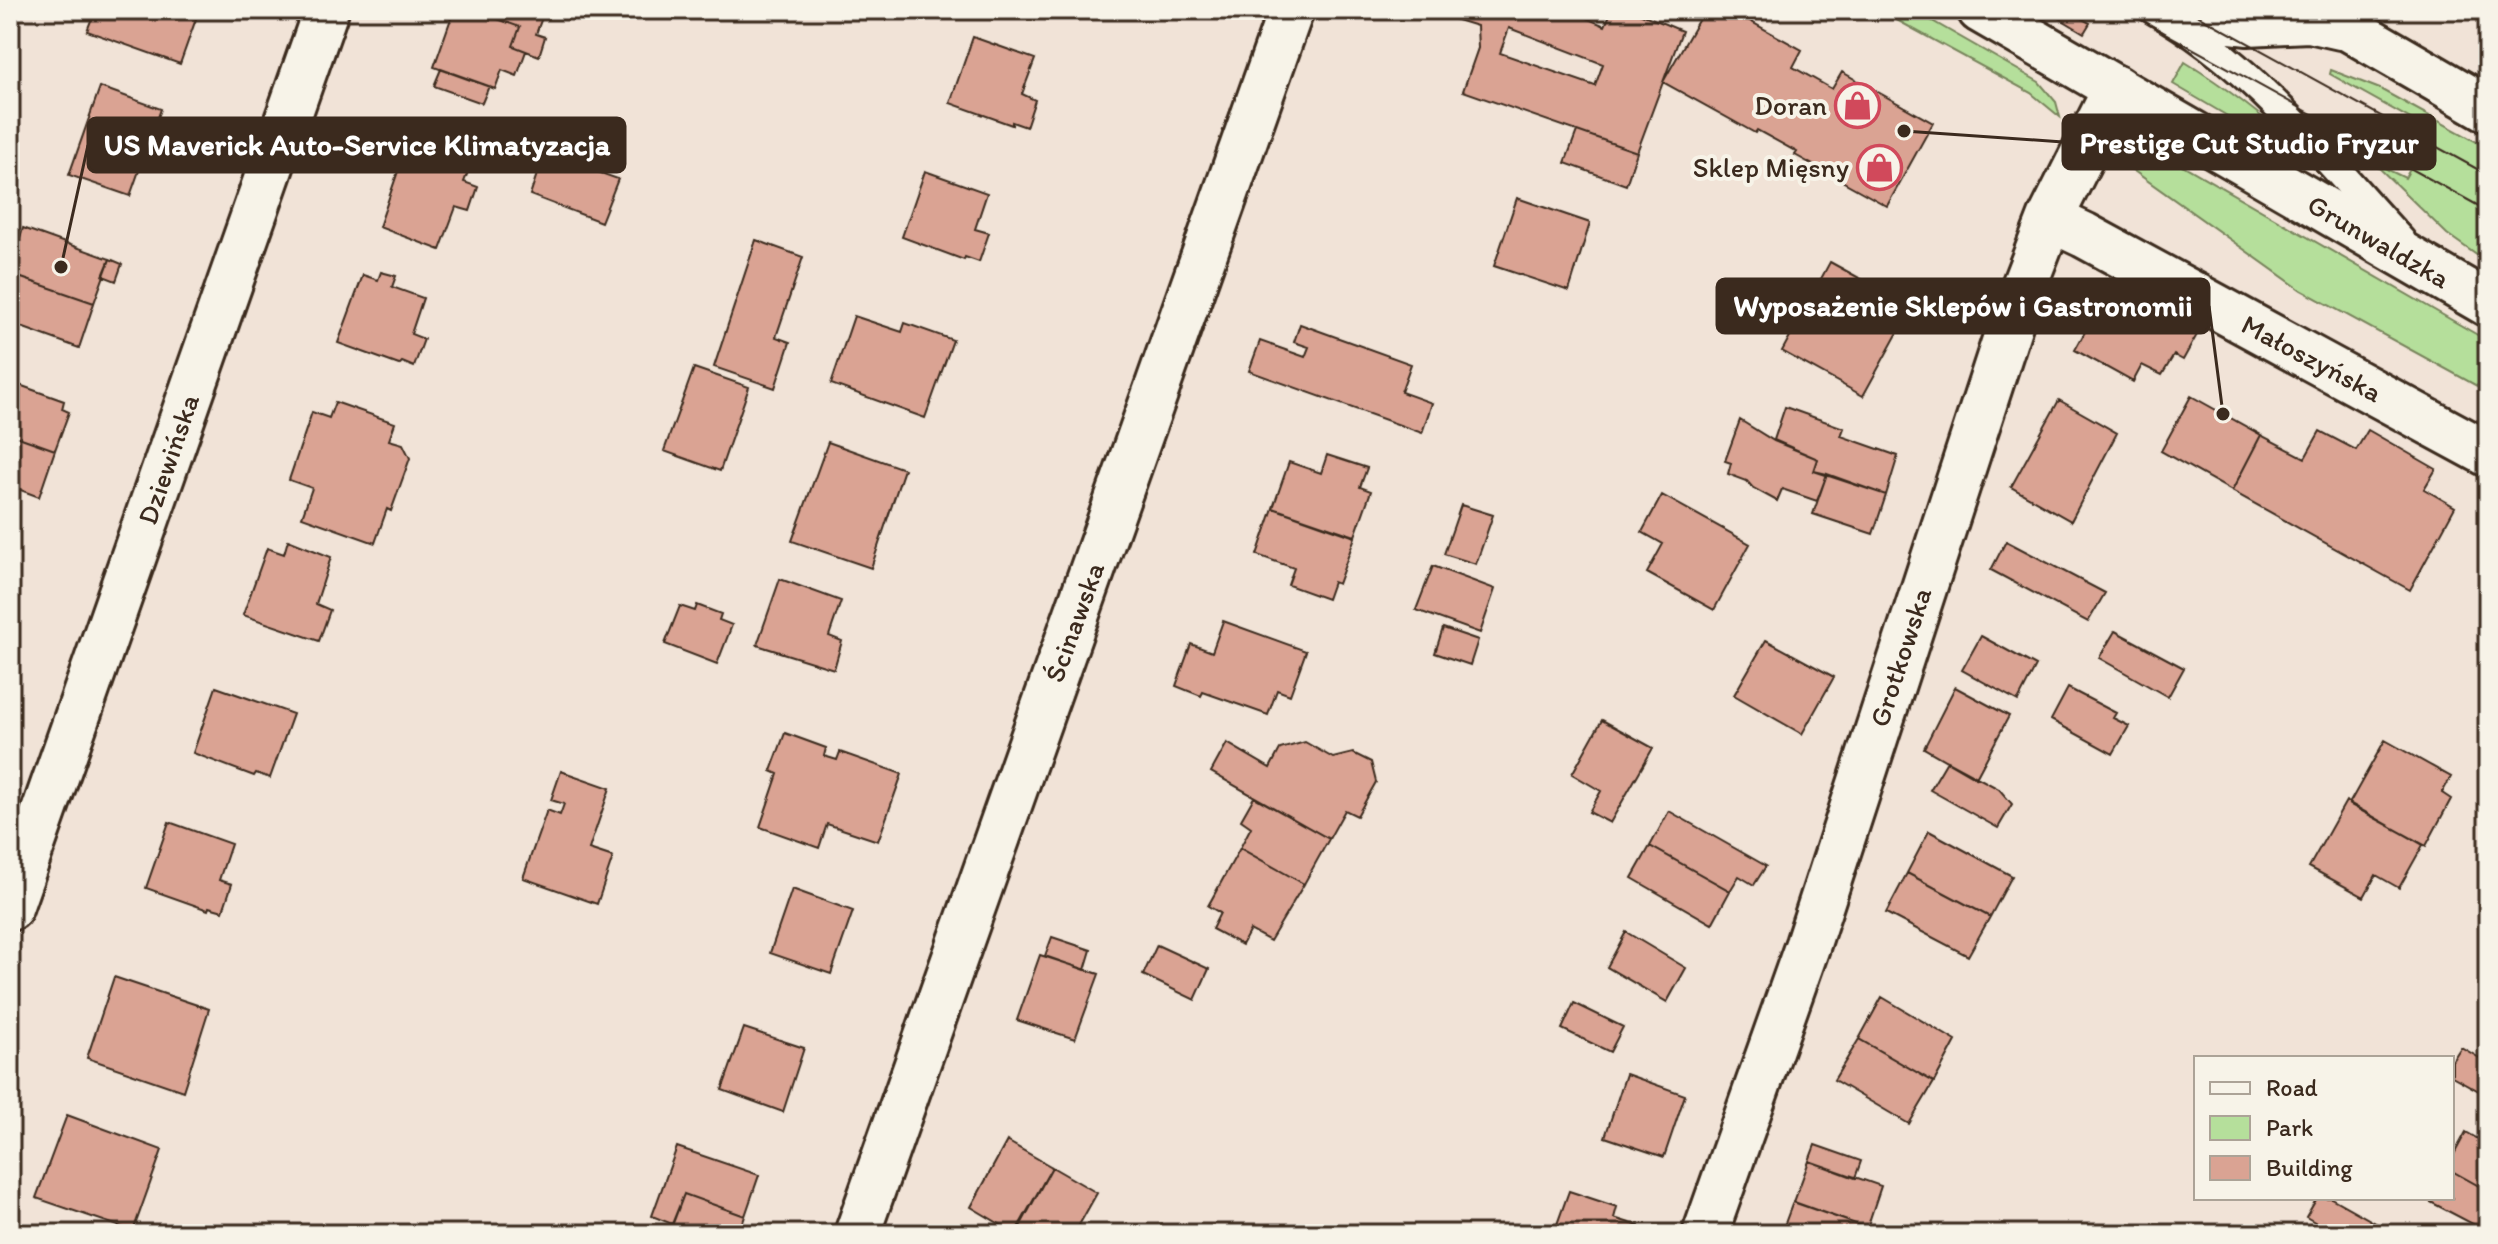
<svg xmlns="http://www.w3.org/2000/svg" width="2498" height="1244" font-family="Itim,sans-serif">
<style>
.green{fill:#b5df9b;stroke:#78845c;stroke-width:2}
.building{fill:#daa393;stroke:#3b2a1e;stroke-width:2;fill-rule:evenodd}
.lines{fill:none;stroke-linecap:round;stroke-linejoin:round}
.service-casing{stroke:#3b2a1e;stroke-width:34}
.minor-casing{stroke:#3b2a1e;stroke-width:50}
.tertiary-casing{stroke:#3b2a1e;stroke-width:50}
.service{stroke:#f7f3e8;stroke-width:28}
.minor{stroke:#f7f3e8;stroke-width:44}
.tertiary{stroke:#f7f3e8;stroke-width:44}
.tram{stroke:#3b2a1e;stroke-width:2}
.labels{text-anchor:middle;stroke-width:8;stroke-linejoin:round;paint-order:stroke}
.poi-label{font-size:28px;fill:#3b2a1e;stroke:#f7f3e8;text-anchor:end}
.street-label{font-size:28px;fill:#3b2a1e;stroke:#f7f3e8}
.leader{fill:none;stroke:#3b2a1e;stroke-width:3}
.callout-dot{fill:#3b2a1e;stroke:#f7f3e8;stroke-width:3}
.callout{fill:#3b2a1e;stroke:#3b2a1e;stroke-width:3}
.callout-label{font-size:30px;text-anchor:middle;font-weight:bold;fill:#fff}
</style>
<rect width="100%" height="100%" fill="#f1e3d7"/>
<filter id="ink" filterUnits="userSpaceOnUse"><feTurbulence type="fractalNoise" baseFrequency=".0125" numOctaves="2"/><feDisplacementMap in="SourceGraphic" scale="16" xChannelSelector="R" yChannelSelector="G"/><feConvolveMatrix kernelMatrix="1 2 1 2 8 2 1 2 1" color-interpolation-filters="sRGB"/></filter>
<g filter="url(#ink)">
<path class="green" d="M 1897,10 L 1913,10 L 2039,82 L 2056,102 L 2060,117 L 2031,93 L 1893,18 Z
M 2185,62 C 2229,89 2266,118 2303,153 L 2299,158 L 2173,84 Z
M 2331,70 L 2380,89 L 2488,148 L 2488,263 L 2447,234 L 2374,163 L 2405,178 L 2432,131 L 2330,74 Z
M 2139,155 L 2161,156 L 2184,166 L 2488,341 L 2488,392 L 2301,290 L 2120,161 Z"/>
<path class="building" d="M 95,10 L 180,10 L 197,16 L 180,64 L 87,31 Z
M 454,10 L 472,10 L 520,27 L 513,46 L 526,51 L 517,76 L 502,70 L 495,89 L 434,67 Z
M 472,10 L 497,10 L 495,18 Z
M 497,10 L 544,12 L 536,34 L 545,37 L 539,56 L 513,46 L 520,27 L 495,18 Z
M 653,10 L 678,10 L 676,18 Z
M 1424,10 L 1567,10 L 1605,26 L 1612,10 L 1632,10 L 1682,31 L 1637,152 L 1463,91 L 1478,48 L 1477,26 ZM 1509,28 L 1603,64 L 1595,86 L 1500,53 Z
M 1704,10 L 1730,10 L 1802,50 L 1793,67 L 1832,89 L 1842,72 L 1933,123 L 1887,206 L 1795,155 L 1797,152 L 1757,130 L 1755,133 L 1663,82 Z
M 2057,10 L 2066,10 L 2090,23 L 2084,33 L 2054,15 Z
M 973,37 L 1035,59 L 1022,94 L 1035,100 L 1026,127 L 1012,122 L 1012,125 L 950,103 Z
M 441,69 L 489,86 L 482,103 L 434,86 Z
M 100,87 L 161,109 L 130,196 L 69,175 Z
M 1577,131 L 1637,152 L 1626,185 L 1565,163 Z
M 409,139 L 472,162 L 464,182 L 478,187 L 470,211 L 456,207 L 440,250 L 379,227 Z
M 593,145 L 612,152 L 605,174 L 585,167 Z
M 544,153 L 618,179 L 601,222 L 530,195 Z
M 925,171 L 987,193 L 975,229 L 989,233 L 979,262 L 965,257 L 964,260 L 902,237 Z
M 1517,198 L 1590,223 L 1569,291 L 1494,266 Z
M 23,228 L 110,259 L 94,303 L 10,274 Z
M 756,240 L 803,257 L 776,337 L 790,342 L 775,388 L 714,367 Z
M 110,259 L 122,264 L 116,281 L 103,276 Z
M 1830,262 L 1912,307 L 1863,396 L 1782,351 Z
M 381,272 L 396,276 L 392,287 L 423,298 L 411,334 L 424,339 L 414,367 L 402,362 L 399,365 L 338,343 L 363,275 L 378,280 Z
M 10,274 L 94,303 L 79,348 L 10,323 Z
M 2111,284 L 2198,333 L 2183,360 L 2174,355 L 2162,375 L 2142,365 L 2133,382 L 2075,350 Z
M 854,316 L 902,332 L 905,323 L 953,340 L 925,418 L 831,384 Z
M 1300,324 L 1411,364 L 1401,392 L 1432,403 L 1422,433 L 1249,371 L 1260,341 L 1305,357 L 1309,347 L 1294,342 Z
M 694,368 L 749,387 L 720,471 L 664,451 Z
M 11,382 L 64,401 L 62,409 L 69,412 L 55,450 L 10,434 Z
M 2191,396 L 2261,435 L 2232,491 L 2161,451 Z
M 2059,400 L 2117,433 L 2071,521 L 2011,487 Z
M 335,402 L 395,423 L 389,440 L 403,444 L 410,458 L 391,511 L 387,509 L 375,543 L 302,517 L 312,488 L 289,480 L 312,412 L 329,418 Z
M 1785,407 L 1844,428 L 1841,436 L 1898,456 L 1886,495 L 1814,471 L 1818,459 L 1774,440 Z
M 1740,420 L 1774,441 L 1818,459 L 1814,471 L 1827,474 L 1817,501 L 1782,489 L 1777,501 L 1753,488 L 1747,481 L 1728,474 L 1731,463 L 1725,461 Z
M 2368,430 L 2436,469 L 2424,489 L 2455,507 L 2410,590 L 2232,491 L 2261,435 L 2305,458 L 2320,431 L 2356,450 Z
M 10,434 L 55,450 L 39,497 L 10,486 Z
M 828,442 L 904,469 L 871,568 L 792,541 Z
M 1327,455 L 1367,468 L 1360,487 L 1371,491 L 1355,536 L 1273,508 L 1289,462 L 1321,473 Z
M 1827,474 L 1886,495 L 1873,534 L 1813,514 Z
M 1662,495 L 1750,544 L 1714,610 L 1647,573 L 1663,544 L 1642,532 Z
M 1461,505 L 1493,515 L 1476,564 L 1444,554 Z
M 1273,508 L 1355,537 L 1338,584 L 1333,582 L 1327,599 L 1288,585 L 1294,568 L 1257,555 Z
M 288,540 L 331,557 L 316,604 L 330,610 L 319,641 L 243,615 L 267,548 L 284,554 Z
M 2006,541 L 2105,593 L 2088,622 L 1991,570 Z
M 1433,566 L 1495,589 L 1480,633 L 1416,610 Z
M 780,579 L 841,601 L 829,636 L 842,641 L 834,669 L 757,645 Z
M 697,605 L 721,614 L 719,620 L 732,625 L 717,664 L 665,644 L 680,606 L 695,611 Z
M 1223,621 L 1306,651 L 1290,695 L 1277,690 L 1268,715 L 1203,692 L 1201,696 L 1176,686 L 1191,644 L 1212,652 Z
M 1443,628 L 1478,640 L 1470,665 L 1435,653 Z
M 2115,631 L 2184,668 L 2168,697 L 2099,658 Z
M 1981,636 L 2036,666 L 2018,701 L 1962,670 Z
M 1766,640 L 1834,677 L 1802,734 L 1734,695 Z
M 216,687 L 293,714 L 270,778 L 256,773 L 254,776 L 193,753 Z
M 1955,687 L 2009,716 L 1976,778 L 1924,748 Z
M 2068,688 L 2116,713 L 2113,718 L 2129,726 L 2113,754 L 2051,720 Z
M 1602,720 L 1653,748 L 1610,823 L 1589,812 L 1601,791 L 1572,774 Z
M 785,733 L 826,748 L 824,756 L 837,760 L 840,752 L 902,774 L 878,841 L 827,824 L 819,848 L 760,827 L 778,774 L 771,771 Z
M 2385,740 L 2451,777 L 2442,793 L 2451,799 L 2426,846 L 2349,804 Z
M 1305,742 L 1333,758 L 1353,753 L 1371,762 L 1376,782 L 1357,816 L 1345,810 L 1329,839 L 1211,772 L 1227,743 L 1270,768 L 1280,749 Z
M 1947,761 L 1999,789 L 2012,804 L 1998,828 L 1930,790 Z
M 561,771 L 610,788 L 589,849 L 613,857 L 597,904 L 523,878 L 547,810 L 560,815 L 564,804 L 551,800 Z
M 1254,797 L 1329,839 L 1304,884 L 1240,848 L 1251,827 L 1241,820 Z
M 2346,801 L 2423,845 L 2399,888 L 2376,875 L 2364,897 L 2309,867 Z
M 1669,811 L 1766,866 L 1754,885 L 1739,876 L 1730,891 L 1650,846 Z
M 169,822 L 231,844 L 219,880 L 232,884 L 223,911 L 209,907 L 208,910 L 146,888 Z
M 1929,831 L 2012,876 L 1990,917 L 1907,873 Z
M 1650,846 L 1730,891 L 1712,924 L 1632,878 Z
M 1240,848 L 1304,884 L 1270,941 L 1250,930 L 1242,945 L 1212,929 L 1220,913 L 1208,906 Z
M 1907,873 L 1990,917 L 1968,956 L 1886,913 Z
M 792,889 L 853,911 L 831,974 L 770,953 Z
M 1626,932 L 1686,968 L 1667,1002 L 1607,967 Z
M 1052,937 L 1091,950 L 1085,970 L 1045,956 Z
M 1157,945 L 1209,969 L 1195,1000 L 1143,975 Z
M 1040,955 L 1099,974 L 1075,1039 L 1017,1020 Z
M 114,977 L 209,1009 L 183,1091 L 87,1058 Z
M 1882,997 L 1956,1041 L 1934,1082 L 1859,1039 Z
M 1574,1003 L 1623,1027 L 1610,1052 L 1562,1029 Z
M 744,1028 L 804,1048 L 783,1112 L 722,1090 Z
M 1859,1039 L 1934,1082 L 1909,1124 L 1834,1080 Z
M 2461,1047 L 2488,1063 L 2488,1096 L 2452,1076 L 2452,1061 Z
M 1626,1074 L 1685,1095 L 1664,1157 L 1605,1137 Z
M 67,1115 L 162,1150 L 133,1231 L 36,1198 Z
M 2466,1132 L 2480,1140 L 2483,1135 L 2488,1138 L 2488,1191 L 2452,1171 L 2452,1158 Z
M 1007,1141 L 1052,1167 L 1015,1233 L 971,1207 Z
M 1815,1145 L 1861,1161 L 1855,1178 L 1809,1161 Z
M 677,1147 L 759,1175 L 745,1216 L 684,1194 L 672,1224 L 652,1216 Z
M 1809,1161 L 1881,1186 L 1867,1228 L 1794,1202 Z
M 1052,1167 L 1097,1193 L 1074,1234 L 1016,1234 Z
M 2452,1171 L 2488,1191 L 2486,1231 L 2423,1198 L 2452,1198 Z
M 1569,1191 L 1617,1207 L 1614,1218 L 1639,1226 L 1637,1234 L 1592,1234 L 1574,1228 L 1571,1234 L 1566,1234 L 1555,1230 Z
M 684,1194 L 745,1216 L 739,1234 L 669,1234 Z
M 2317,1198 L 2331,1198 L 2395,1234 L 2336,1234 L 2306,1217 Z
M 1793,1202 L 1867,1228 L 1865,1234 L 1781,1234 Z
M 1574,1228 L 1592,1234 L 1571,1234 Z"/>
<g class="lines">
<defs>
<path id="service" d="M 2155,10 C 2254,65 2325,159 2401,241
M 2187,24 L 2248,31 L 2309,28 L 2340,35"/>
<path id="minor" d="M 2050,219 L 2084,235 L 2488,454
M 10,908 L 326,10
M 857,1234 L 1291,10
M 1705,1234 L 1808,944 L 2015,309 L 2050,219 L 2116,88"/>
<path id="tertiary" d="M 1980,10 L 2488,304
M 2317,10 L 2488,109"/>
</defs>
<use href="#service" class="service-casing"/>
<use href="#minor" class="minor-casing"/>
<use href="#tertiary" class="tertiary-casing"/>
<use href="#service" class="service"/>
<use href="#minor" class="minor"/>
<use href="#tertiary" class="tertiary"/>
<path class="tram" d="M 2123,10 L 2488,211
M 2188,10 L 2488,175"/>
</g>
</g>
<defs>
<symbol id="shop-ring" viewBox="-11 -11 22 22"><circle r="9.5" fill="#f7f3e8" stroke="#d1495b" stroke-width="1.5"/><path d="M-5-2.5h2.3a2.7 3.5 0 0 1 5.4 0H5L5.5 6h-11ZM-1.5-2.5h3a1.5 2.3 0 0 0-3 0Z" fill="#d1495b"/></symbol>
</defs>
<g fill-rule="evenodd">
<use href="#shop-ring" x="1832" y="80" width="51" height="51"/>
<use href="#shop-ring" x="1854" y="142" width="51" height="51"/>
</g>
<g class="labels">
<g class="poi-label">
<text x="1827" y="115">Doran</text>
<text x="1849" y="177">Sklep Mięsny</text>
</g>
<g class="street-label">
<text transform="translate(2379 241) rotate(30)" y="10">Grunwaldzka</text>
<text transform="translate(2312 358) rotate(28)" y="10">Małoszyńska</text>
<text transform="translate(168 459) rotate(-71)" y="10">Dziewińska</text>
<text transform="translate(1074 622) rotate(-70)" y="10">Ścinawska</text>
<text transform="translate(1900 657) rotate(-72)" y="10">Grotkowska</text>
</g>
</g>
<path class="leader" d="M1904 131L2063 142M61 267L88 145M2223 414L2209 306"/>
<g class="callout-dot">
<circle cx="1904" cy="131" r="8"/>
<circle cx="61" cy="267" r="8"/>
<circle cx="2223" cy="414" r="8"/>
</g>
<g class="callout">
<rect x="2063" y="115" width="372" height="54" rx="8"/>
<rect x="88" y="118" width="537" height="54" rx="8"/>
<rect x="1717" y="279" width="492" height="54" rx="8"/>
</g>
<g class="callout-label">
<text x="2249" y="153">Prestige Cut Studio Fryzur</text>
<text x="357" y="155">US Maverick Auto-Service Klimatyzacja</text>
<text x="1963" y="316">Wyposażenie Sklepów i Gastronomii</text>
</g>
<rect width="2498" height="1244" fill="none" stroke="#f7f3e8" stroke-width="40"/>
<rect x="20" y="20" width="2458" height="1204" fill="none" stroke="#3b2a1e" stroke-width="3" filter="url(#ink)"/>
<rect x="2194" y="1056" width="260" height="144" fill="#f7f3e8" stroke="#aca397" stroke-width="2"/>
<rect x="2210" y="1082" width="40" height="12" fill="#f7f3e8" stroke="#aca397" stroke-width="2"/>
<text x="2266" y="1096" font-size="24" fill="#3b2a1e">Road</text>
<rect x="2210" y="1116" width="40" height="24" fill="#b5df9b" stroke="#aca397" stroke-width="2"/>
<text x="2266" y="1136" font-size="24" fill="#3b2a1e">Park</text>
<rect x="2210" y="1156" width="40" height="24" fill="#daa393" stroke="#aca397" stroke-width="2"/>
<text x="2266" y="1176" font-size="24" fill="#3b2a1e">Building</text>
</svg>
